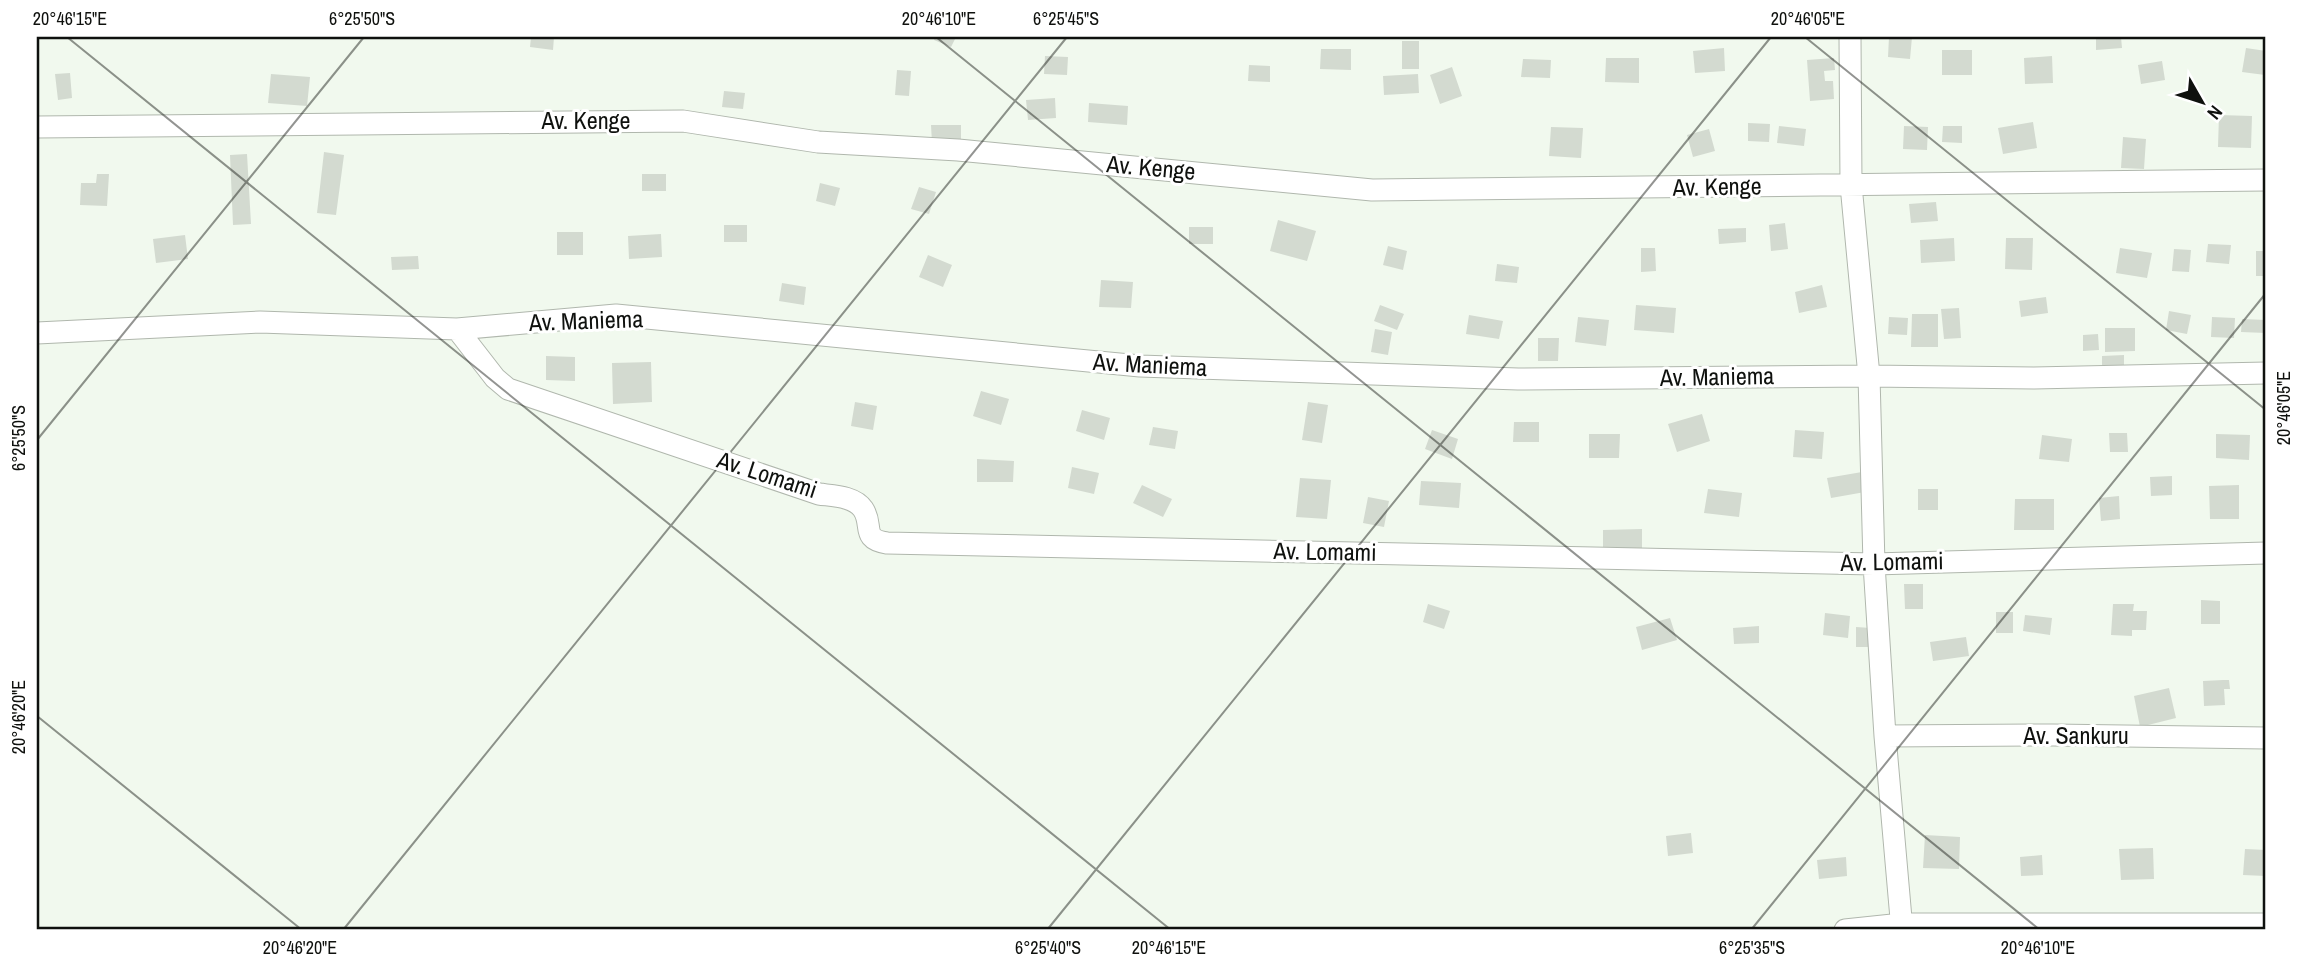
<svg xmlns="http://www.w3.org/2000/svg" width="2303" height="967" font-family="'Archivo Narrow',sans-serif">
<style>
.building{fill:#d3dad0}
.lines{fill:none;stroke-linecap:round;stroke-linejoin:round}
.street-casing{stroke:#b0b7ad;stroke-width:23}
.street{stroke:#fff;stroke-width:21}
.ticks{fill:none;stroke:#0f110e;stroke-width:2;stroke-opacity:0.45}
.labels{text-anchor:middle;stroke-width:6;stroke-linejoin:round;paint-order:stroke}
.street-label{font-size:24px;fill:#0f110e;stroke:#fff}
.neatline{fill:none;stroke:#0f110e;stroke-width:2.5}
.ticks-label{font-size:18px;text-anchor:middle;fill:#0f110e}
</style>
<rect width="100%" height="100%" fill="#f1f9ee"/>
<path class="building" d="M 531,37 L 554,37 L 553,50 L 530,47 Z
M 935,37 L 956,37 L 951,47 L 934,40 Z
M 1889,37 L 1912,37 L 1910,59 L 1888,57 Z
M 2096,37 L 2121,37 L 2122,48 L 2096,50 Z
M 1402,41 L 1419,41 L 1419,69 L 1402,69 Z
M 1724,48 L 1725,71 L 1695,73 L 1693,51 Z
M 2246,48 L 2266,51 L 2265,75 L 2242,72 Z
M 1321,49 L 1351,49 L 1351,70 L 1320,69 Z
M 1942,50 L 1972,50 L 1972,75 L 1942,75 Z
M 1045,56 L 1068,57 L 1067,75 L 1044,74 Z
M 2052,56 L 2053,83 L 2025,84 L 2024,58 Z
M 1606,58 L 1639,58 L 1639,83 L 1605,82 Z
M 1834,58 L 1835,70 L 1824,71 L 1825,81 L 1833,81 L 1834,99 L 1810,101 L 1807,60 Z
M 1523,59 L 1551,60 L 1550,78 L 1521,77 Z
M 2162,61 L 2165,80 L 2141,84 L 2138,65 Z
M 1249,65 L 1270,66 L 1270,82 L 1248,81 Z
M 1452,67 L 1462,96 L 1440,104 L 1430,75 Z
M 897,70 L 911,71 L 909,96 L 895,95 Z
M 70,73 L 72,98 L 58,100 L 55,74 Z
M 271,74 L 310,77 L 307,106 L 268,103 Z
M 1418,74 L 1419,93 L 1384,95 L 1383,76 Z
M 724,91 L 745,93 L 743,109 L 722,107 Z
M 1055,98 L 1056,118 L 1028,120 L 1026,100 Z
M 1089,103 L 1128,106 L 1127,125 L 1088,122 Z
M 2219,115 L 2252,116 L 2251,148 L 2218,147 Z
M 2033,122 L 2037,148 L 2003,154 L 1998,128 Z
M 1748,123 L 1770,124 L 1769,142 L 1748,141 Z
M 931,125 L 961,125 L 961,142 L 932,143 Z
M 1779,126 L 1806,129 L 1804,146 L 1777,143 Z
M 1904,126 L 1928,127 L 1927,150 L 1903,149 Z
M 1943,126 L 1962,126 L 1962,143 L 1942,142 Z
M 1551,127 L 1583,128 L 1581,158 L 1549,156 Z
M 1709,129 L 1715,151 L 1693,157 L 1687,135 Z
M 2123,137 L 2146,139 L 2144,169 L 2121,168 Z
M 324,152 L 344,155 L 336,215 L 317,213 Z
M 247,154 L 251,224 L 233,225 L 230,155 Z
M 97,174 L 109,174 L 107,206 L 80,205 L 81,183 L 96,183 Z
M 642,174 L 666,174 L 666,191 L 642,191 Z
M 820,183 L 840,188 L 835,206 L 816,201 Z
M 919,187 L 936,192 L 929,214 L 911,209 Z
M 1936,202 L 1938,221 L 1911,223 L 1909,204 Z
M 1278,220 L 1316,231 L 1307,261 L 1270,251 Z
M 1785,223 L 1788,249 L 1771,251 L 1769,225 Z
M 724,225 L 747,225 L 747,242 L 724,242 Z
M 1189,227 L 1213,227 L 1213,244 L 1189,244 Z
M 1746,228 L 1746,242 L 1719,244 L 1718,229 Z
M 557,232 L 583,232 L 583,255 L 557,255 Z
M 661,234 L 662,257 L 629,259 L 628,236 Z
M 185,235 L 188,259 L 156,263 L 153,239 Z
M 1954,238 L 1955,261 L 1921,263 L 1920,240 Z
M 2006,238 L 2033,238 L 2032,270 L 2005,269 Z
M 2208,244 L 2231,245 L 2229,264 L 2206,262 Z
M 1388,246 L 1407,251 L 1403,270 L 1383,265 Z
M 1641,248 L 1655,248 L 1656,271 L 1641,272 Z
M 2120,248 L 2152,253 L 2147,278 L 2116,273 Z
M 2174,249 L 2191,250 L 2189,272 L 2172,271 Z
M 2256,251 L 2266,251 L 2266,276 L 2256,276 Z
M 928,255 L 952,265 L 943,287 L 919,277 Z
M 418,256 L 419,269 L 392,270 L 391,257 Z
M 1497,264 L 1519,267 L 1517,283 L 1495,281 Z
M 1101,280 L 1133,282 L 1131,308 L 1099,307 Z
M 782,283 L 806,287 L 804,305 L 779,301 Z
M 1822,285 L 1827,307 L 1799,313 L 1795,292 Z
M 2046,297 L 2048,313 L 2021,317 L 2019,301 Z
M 1380,305 L 1404,314 L 1397,330 L 1374,321 Z
M 1636,305 L 1676,308 L 1674,333 L 1634,330 Z
M 1959,308 L 1961,338 L 1944,339 L 1941,309 Z
M 2169,311 L 2191,315 L 2187,334 L 2166,330 Z
M 1912,314 L 1938,314 L 1938,347 L 1911,347 Z
M 1469,315 L 1503,321 L 1499,339 L 1466,334 Z
M 1578,317 L 1609,320 L 1606,346 L 1575,342 Z
M 1889,317 L 1908,318 L 1907,335 L 1888,334 Z
M 2212,317 L 2235,318 L 2234,338 L 2211,337 Z
M 2242,319 L 2266,320 L 2266,333 L 2241,332 Z
M 2105,328 L 2135,328 L 2135,351 L 2105,352 Z
M 1375,329 L 1392,332 L 1388,355 L 1371,352 Z
M 2098,334 L 2099,350 L 2083,351 L 2083,335 Z
M 1538,338 L 1559,338 L 1558,361 L 1538,361 Z
M 2124,355 L 2124,368 L 2102,368 L 2102,356 Z
M 546,356 L 575,357 L 575,381 L 546,380 Z
M 651,362 L 652,402 L 613,404 L 612,363 Z
M 981,391 L 1009,399 L 1001,425 L 973,416 Z
M 855,402 L 877,406 L 873,430 L 851,426 Z
M 1308,402 L 1328,405 L 1322,443 L 1302,440 Z
M 1082,410 L 1110,418 L 1104,440 L 1076,431 Z
M 1702,414 L 1710,441 L 1677,452 L 1668,424 Z
M 1514,422 L 1539,422 L 1539,442 L 1513,442 Z
M 1153,427 L 1178,431 L 1175,449 L 1149,445 Z
M 1432,430 L 1458,439 L 1452,459 L 1425,449 Z
M 1795,430 L 1824,432 L 1822,459 L 1793,457 Z
M 2109,433 L 2127,433 L 2128,452 L 2110,452 Z
M 1589,434 L 1620,434 L 1619,458 L 1589,458 Z
M 2216,434 L 2250,435 L 2249,460 L 2216,458 Z
M 2042,435 L 2072,439 L 2069,462 L 2039,459 Z
M 977,459 L 1014,461 L 1013,482 L 977,482 Z
M 1072,467 L 1099,473 L 1094,494 L 1068,488 Z
M 1862,472 L 1865,492 L 1831,498 L 1827,478 Z
M 2172,476 L 2172,495 L 2151,496 L 2150,477 Z
M 1300,478 L 1331,480 L 1327,519 L 1296,517 Z
M 1421,481 L 1461,483 L 1459,508 L 1419,505 Z
M 1142,485 L 1172,499 L 1163,517 L 1133,503 Z
M 2239,485 L 2239,519 L 2210,519 L 2209,486 Z
M 1708,489 L 1742,493 L 1739,517 L 1704,513 Z
M 1918,489 L 1938,489 L 1938,510 L 1918,510 Z
M 2119,496 L 2120,519 L 2101,521 L 2099,498 Z
M 1368,497 L 1389,501 L 1384,527 L 1363,523 Z
M 2015,499 L 2054,499 L 2054,530 L 2014,530 Z
M 1642,529 L 1642,552 L 1603,553 L 1603,530 Z
M 1904,584 L 1923,584 L 1923,609 L 1905,609 Z
M 2201,600 L 2220,601 L 2220,624 L 2201,624 Z
M 1428,604 L 1450,611 L 1444,629 L 1423,622 Z
M 2113,604 L 2134,604 L 2133,611 L 2147,611 L 2146,630 L 2132,630 L 2132,636 L 2111,635 Z
M 1996,612 L 2013,612 L 2013,633 L 1996,633 Z
M 1825,613 L 1850,616 L 1848,638 L 1823,635 Z
M 2025,615 L 2052,618 L 2050,635 L 2023,631 Z
M 1670,618 L 1677,640 L 1642,650 L 1636,627 Z
M 1759,626 L 1759,643 L 1734,644 L 1733,628 Z
M 1856,627 L 1871,628 L 1870,647 L 1856,647 Z
M 1966,637 L 1969,656 L 1933,661 L 1930,642 Z
M 2223,680 L 2229,680 L 2230,689 L 2224,689 L 2225,705 L 2204,706 L 2203,681 Z
M 2169,688 L 2176,718 L 2140,727 L 2134,696 Z
M 1691,833 L 1693,853 L 1668,856 L 1666,836 Z
M 1925,835 L 1960,837 L 1959,869 L 1923,868 Z
M 2153,848 L 2154,879 L 2121,880 L 2119,849 Z
M 2245,849 L 2266,850 L 2266,876 L 2243,875 Z
M 2042,855 L 2043,875 L 2021,876 L 2020,857 Z
M 1846,857 L 1847,876 L 1819,879 L 1817,860 Z"/>
<g class="lines">
<defs>
<path id="street" d="M 1850,37 L 1851,185 L 1869,376 L 1874,564 L 1885,736 L 1902,930
M 37,127 L 683,121 L 818,142 L 958,150 L 1372,190 L 2266,180
M 457,329 L 495,378 L 508,389 L 819,494 C 833,496 854,496 863,509 C 874,525 860,539 887,543 L 1874,564 L 2266,553
M 37,333 L 260,322 L 457,329 L 616,315 L 1140,366 L 1518,379 L 1869,376 L 2034,378 L 2266,373
M 1885,736 L 2053,735 L 2266,738
M 1845,930 L 1902,924 L 2266,924"/>
</defs>
<use href="#street" class="street-casing"/>
<use href="#street" class="street"/>
</g>
<path class="ticks" d="M 67,37 L 1171,930M 936,37 L 2040,930M 1805,37 L 2266,410M 37,440 L 364,37M 37,716 L 302,930M 343,930 L 1067,37M 1047,930 L 1771,37M 1751,930 L 2266,293"/>
<g class="labels">
<g class="street-label">
<text x="586" y="129">Av. Kenge</text>
<text transform="translate(1151 168) rotate(5)" y="8">Av. Kenge</text>
<text transform="translate(1717 187) rotate(-1)" y="8">Av. Kenge</text>
<text transform="translate(586 321) rotate(-2)" y="8">Av. Maniema</text>
<text transform="translate(1150 365) rotate(3)" y="8">Av. Maniema</text>
<text transform="translate(1717 377) rotate(-1)" y="8">Av. Maniema</text>
<text transform="translate(767 475) rotate(18)" y="8">Av. Lomami</text>
<text transform="translate(1325 552) rotate(1)" y="8">Av. Lomami</text>
<text transform="translate(1892 562) rotate(-1)" y="8">Av. Lomami</text>
<text x="2076" y="744">Av. Sankuru</text>
</g>
</g>
<rect width="2303" height="967" fill="none" stroke="#ffffff" stroke-width="77"/>
<g transform="translate(2202 102) rotate(129)" stroke="#ffffff" stroke-width="5" paint-order="stroke">
<path d="M0-5L12 26L0 18L-12 26Z" fill="#0f110e"/>
<text y="-10" font-size="19" font-weight="bold" text-anchor="middle" fill="#0f110e">N</text>
</g>
<rect x="38" y="38" width="2226" height="890" class="neatline"/>
<g class="ticks-label">
<text x="70" y="25">20°46'15"E</text>
<text x="362" y="25">6°25'50"S</text>
<text x="939" y="25">20°46'10"E</text>
<text x="1066" y="25">6°25'45"S</text>
<text x="1808" y="25">20°46'05"E</text>
<text transform="translate(2284 408) rotate(-90)" y="6">20°46'05"E</text>
<text transform="translate(19 438) rotate(-90)" y="6">6°25'50"S</text>
<text transform="translate(19 717) rotate(-90)" y="6">20°46'20"E</text>
<text x="300" y="954">20°46'20"E</text>
<text x="1048" y="954">6°25'40"S</text>
<text x="1169" y="954">20°46'15"E</text>
<text x="1752" y="954">6°25'35"S</text>
<text x="2038" y="954">20°46'10"E</text>
</g>
</svg>
